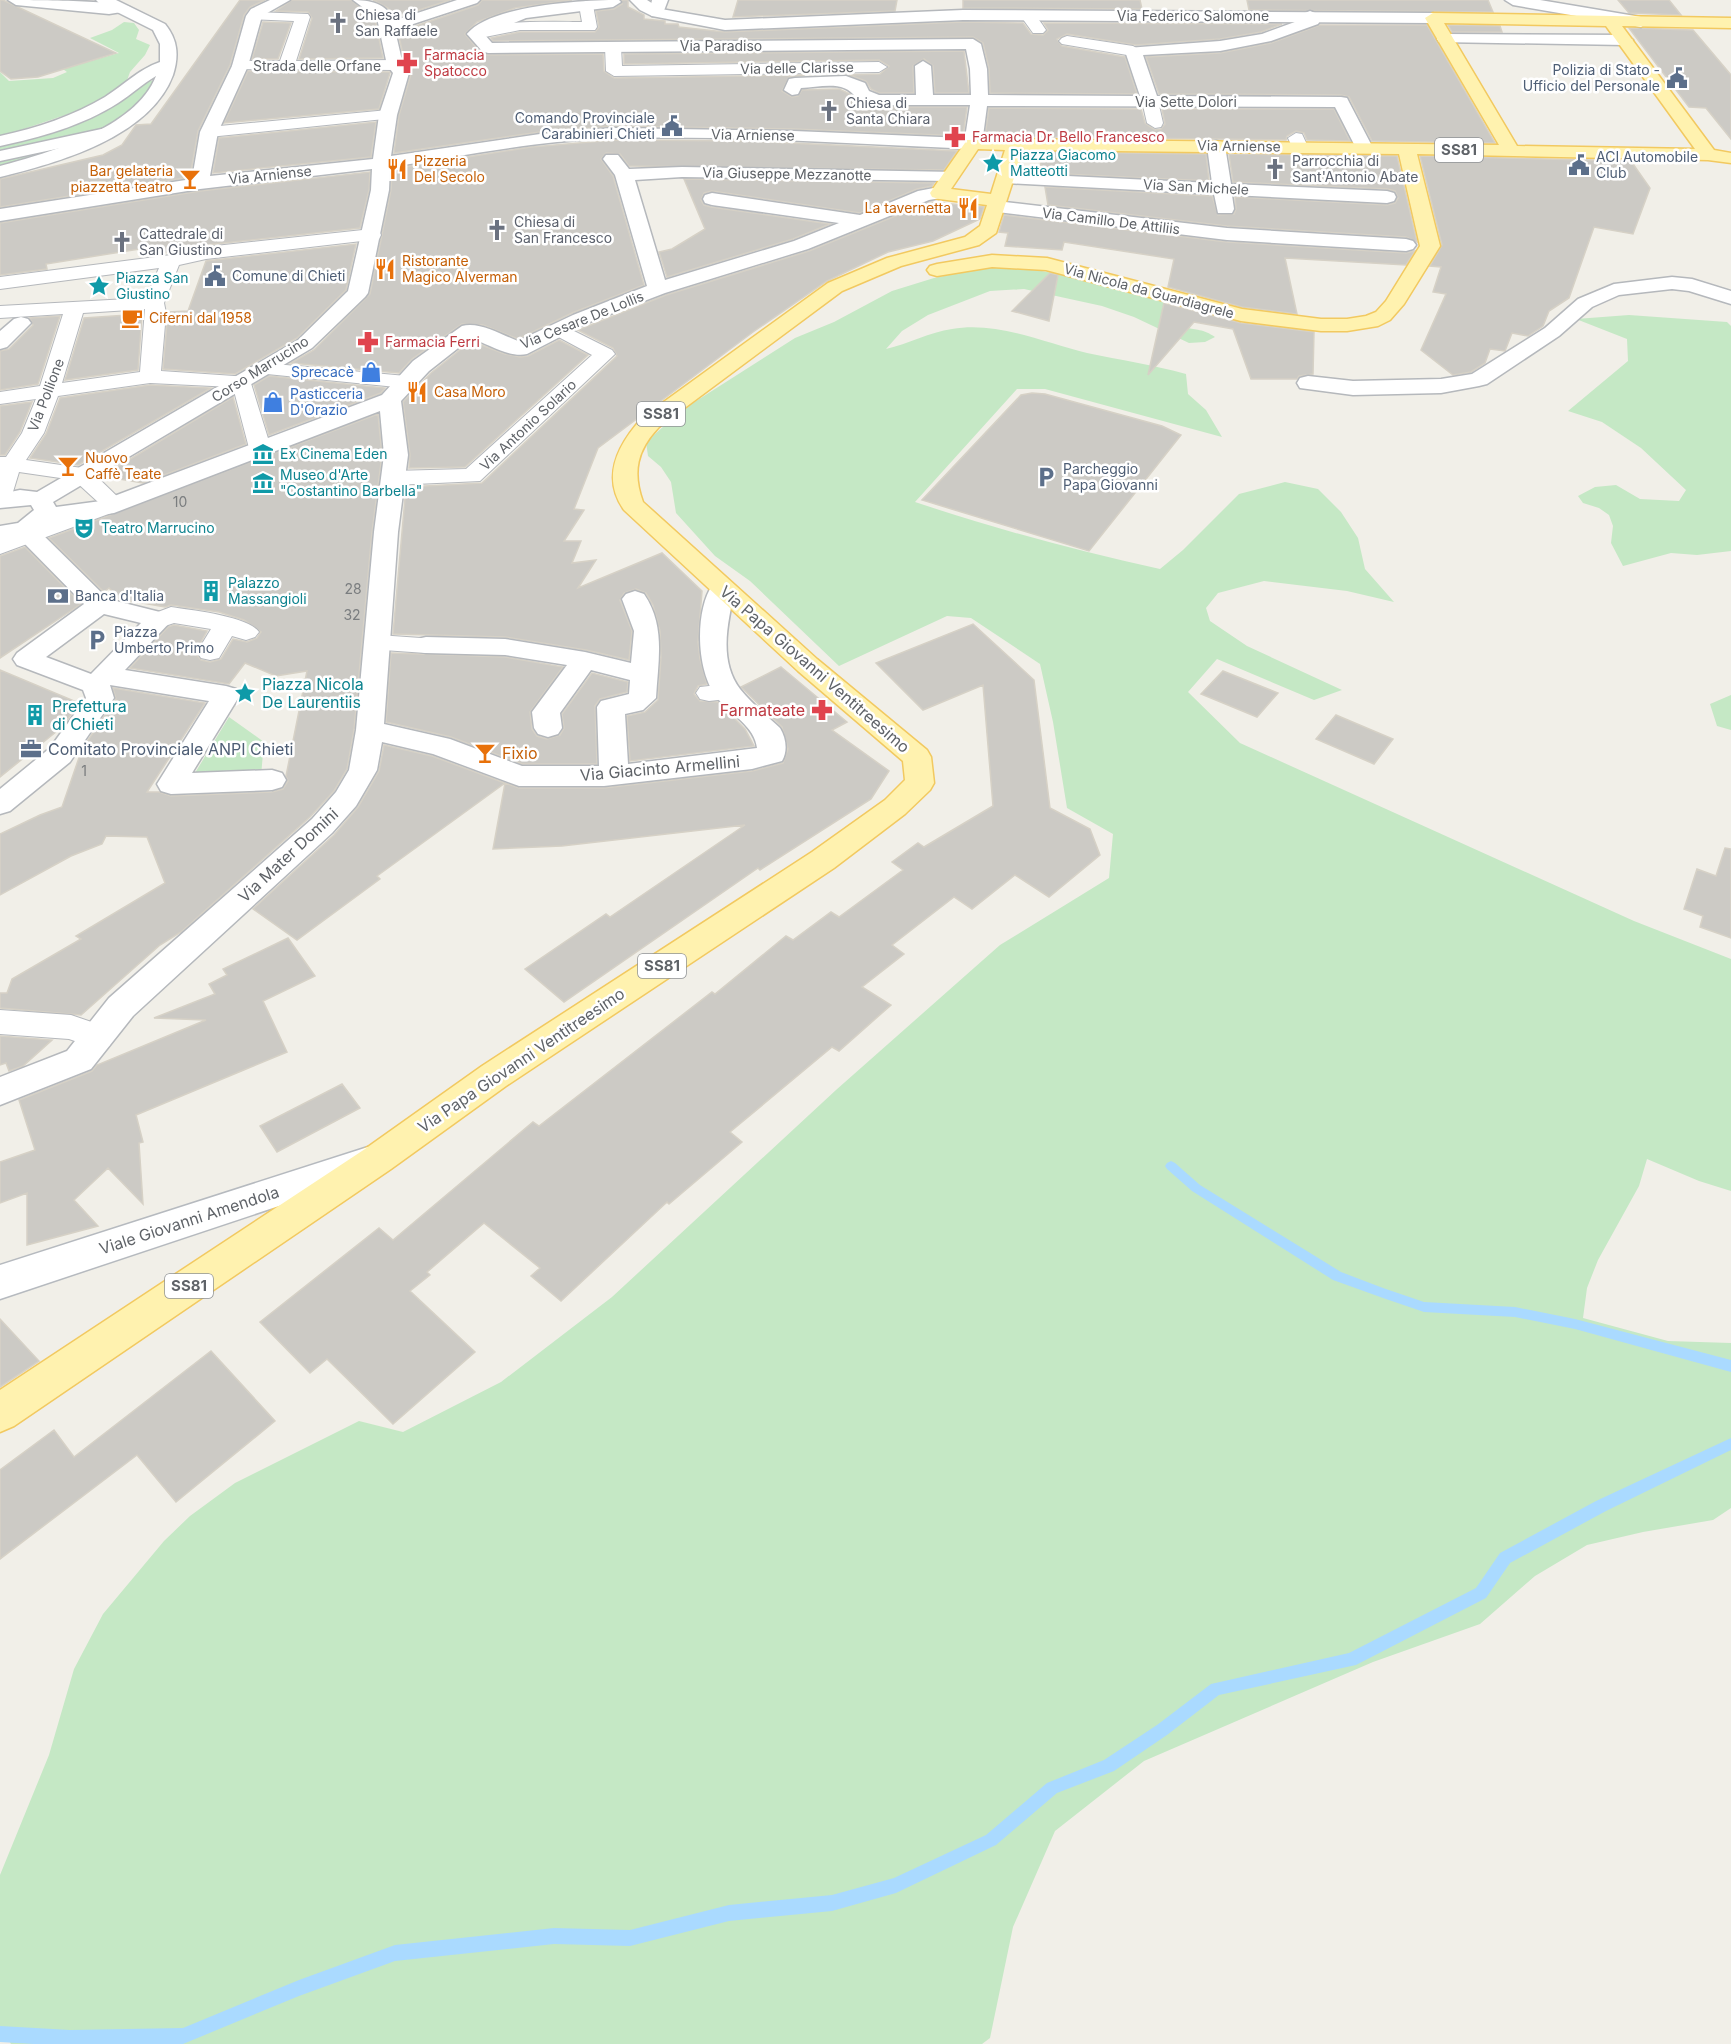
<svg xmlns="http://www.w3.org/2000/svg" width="1731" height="2044" font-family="Inter,sans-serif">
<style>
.green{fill:#c5e8c5}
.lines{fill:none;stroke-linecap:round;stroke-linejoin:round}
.stream{fill:#aadaff;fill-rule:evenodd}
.building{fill:#cccac5;stroke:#d6d1c6;stroke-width:1.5}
.pedestrian-casing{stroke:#b5b8bc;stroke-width:2}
.minor-casing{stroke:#b5b8bc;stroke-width:3}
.tertiary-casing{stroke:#b5b8bc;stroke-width:3}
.secondary-casing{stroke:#b6babf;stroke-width:3}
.primary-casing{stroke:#f2c960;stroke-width:3}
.pedestrian{fill:#fff;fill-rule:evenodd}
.minor{fill:#fff;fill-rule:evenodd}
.tertiary{fill:#fff;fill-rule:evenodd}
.secondary{fill:#fff;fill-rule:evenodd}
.primary{fill:#fff2af;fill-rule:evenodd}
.labels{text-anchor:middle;stroke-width:5;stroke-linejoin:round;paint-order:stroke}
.far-worship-label{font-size:14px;fill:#5b616d;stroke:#fff;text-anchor:start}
.far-street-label{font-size:14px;fill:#5f6368;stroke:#fff}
.far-health-label{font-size:14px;fill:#be3a42;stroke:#fff;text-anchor:start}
.far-service-label{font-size:14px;fill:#4e5e75;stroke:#fff;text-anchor:start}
.far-culture-label{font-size:14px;fill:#0d838f;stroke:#fff;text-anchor:start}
.far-food-label{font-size:14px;fill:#c56008;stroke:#fff;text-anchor:start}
.far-shop-label{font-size:14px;fill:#366cbe;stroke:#fff;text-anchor:end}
.number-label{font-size:14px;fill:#7a7d7f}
.shield{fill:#fff;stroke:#8f9295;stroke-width:1.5}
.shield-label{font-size:15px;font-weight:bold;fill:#5f6368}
.street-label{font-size:16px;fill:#5f6368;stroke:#fff}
.culture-label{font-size:16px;fill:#0d838f;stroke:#fff;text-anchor:start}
.health-label{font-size:16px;fill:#be3a42;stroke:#fff;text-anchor:end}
.service-label{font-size:16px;fill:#4e5e75;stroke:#fff;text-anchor:start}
.food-label{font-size:16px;fill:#c56008;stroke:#fff;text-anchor:start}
</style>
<rect width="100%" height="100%" fill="#f1efe8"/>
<path class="green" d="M 124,22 L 134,23 L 139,30 L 136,39 L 150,45 L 145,55 L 130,72 L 125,86 L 98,104 L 0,137 L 0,72 L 9,81 L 53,78 L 67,72 L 53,62 L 66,59 L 80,64 L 119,53 L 90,38 L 112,30 Z
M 150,80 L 157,83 C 118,133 59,150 0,166 L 0,145 L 122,99 Z
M 1017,267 C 1072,275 1121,287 1173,303 C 1178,340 1193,321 1215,337 L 1205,342 L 1189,343 L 1134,317 L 1102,306 L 1024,289 L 990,291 L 928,315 L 902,331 L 886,349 C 908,344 930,332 952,329 C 998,321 1044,343 1087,353 C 1120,360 1154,365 1186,374 L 1188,394 L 1206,410 L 1222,437 L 1045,389 L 1017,389 L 915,502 C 996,529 1077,551 1160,569 L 1183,550 L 1239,494 L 1285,482 L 1318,489 L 1341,512 L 1358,538 L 1365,569 L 1394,602 L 1347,591 L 1264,581 L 1218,593 L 1206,608 L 1210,621 L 1247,646 L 1342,690 L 1314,700 L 1217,659 L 1188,692 L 1240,743 L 1634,921 L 1731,959 L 1731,1191 L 1699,1181 L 1647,1159 L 1639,1186 L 1598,1260 L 1587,1288 L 1583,1318 L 1668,1341 L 1731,1343 L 1731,1508 L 1713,1520 L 1643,1532 L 1587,1545 L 1535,1576 L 1480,1624 L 1373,1662 L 1144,1761 L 1055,1831 L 1013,1927 L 990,2038 L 982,2044 L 11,2044 L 0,2026 L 0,1875 L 49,1755 L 74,1669 L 103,1614 L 164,1541 L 190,1516 L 235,1483 L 359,1421 L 403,1432 L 501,1382 L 612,1297 L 836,1090 L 1000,945 L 1109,878 L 1113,834 L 1067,808 L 1053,722 L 1040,664 L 971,618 L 947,616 L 839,666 L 750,581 L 715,556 L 676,513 L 671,482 L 661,467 L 648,456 L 646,442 L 682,410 L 795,338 L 834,322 L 892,291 L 934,278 L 983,268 Z
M 1629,315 L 1727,322 L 1731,326 L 1731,551 L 1697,555 L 1671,553 L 1623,566 L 1611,543 L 1613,526 L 1609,515 L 1599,508 L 1583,503 L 1578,496 L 1595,487 L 1616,485 L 1640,499 L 1679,501 L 1686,490 L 1641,448 L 1602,422 L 1568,411 L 1628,361 L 1627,339 L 1576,319 Z
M 1731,695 L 1731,730 L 1717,726 L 1710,704 Z
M 229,717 L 264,742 L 261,776 L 195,773 Z"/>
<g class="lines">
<path class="stream" d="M 1171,1161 L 1175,1163 L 1200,1185 L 1341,1272 L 1383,1288 L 1424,1302 L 1515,1307 L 1575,1319 L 1731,1360 L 1731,1372 L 1575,1329 L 1515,1317 L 1424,1312 L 1383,1298 L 1333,1280 L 1192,1191 L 1167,1169 L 1165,1166 L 1167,1163 Z
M 1731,1438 L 1731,1450 L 1606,1511 L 1510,1563 L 1486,1598 L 1356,1665 L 1219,1695 L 1167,1735 L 1114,1771 L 1057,1793 L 996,1845 L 896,1893 L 832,1911 L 729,1921 L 630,1946 L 554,1944 L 395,1961 L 299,1996 L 183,2044 L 34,2044 L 0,2042 L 0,2026 L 70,2030 L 183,2028 L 299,1980 L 395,1945 L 554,1928 L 630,1930 L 729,1905 L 832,1895 L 894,1878 L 986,1835 L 1047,1783 L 1104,1760 L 1157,1725 L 1211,1684 L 1349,1653 L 1476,1588 L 1500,1553 L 1596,1501 Z"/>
</g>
<path class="building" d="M 0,0 L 3,0 L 116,53 L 38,77 L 11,79 L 0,71 Z
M 240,0 L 265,0 L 250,7 L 244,15 L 230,65 L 198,131 L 190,177 L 0,207 L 0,179 L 103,155 L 122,145 L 136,125 L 151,124 Z
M 292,0 L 351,0 L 375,19 L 383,58 L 299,59 L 312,18 L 308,12 L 276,11 Z
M 373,0 L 450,0 L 394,18 L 388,8 Z
M 482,0 L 572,0 L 515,8 L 477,22 L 465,34 L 480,52 L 487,55 L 603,54 L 604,71 L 614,78 L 805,75 L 789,77 L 782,91 L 792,97 L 798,96 L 802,90 L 839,89 L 850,94 L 855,100 L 876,107 L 967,107 L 963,136 L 794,129 L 614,126 L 540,132 L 394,153 L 399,115 L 411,74 L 405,64 L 398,32 L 478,5 Z
M 622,0 L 628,0 L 628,7 L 644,15 L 644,19 L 665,21 L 665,24 L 678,24 L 679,27 L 725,32 L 963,22 L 1023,23 L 1031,34 L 1043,35 L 1048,30 L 1044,23 L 1282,24 L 1261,32 L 1220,39 L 1136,45 L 1067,34 L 1057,39 L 1062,46 L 1125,57 L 1137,94 L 990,93 L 989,68 L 983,43 L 973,37 L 493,41 L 491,38 L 520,32 L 595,32 L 599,27 L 596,11 L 614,9 L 622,4 Z
M 738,0 L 897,0 L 895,11 L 733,17 Z
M 963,0 L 1140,0 L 1142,9 L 963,8 Z
M 1247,0 L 1488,0 L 1493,12 L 1249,10 Z
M 1618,0 L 1669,0 L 1681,15 L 1629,13 Z
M 263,22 L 291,23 L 278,59 L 252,59 Z
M 1320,25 L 1427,25 L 1495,143 L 1372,141 L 1349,97 L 1341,95 L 1159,94 L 1146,57 L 1220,53 L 1271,43 Z
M 1448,25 L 1500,26 L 1502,32 L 1452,32 Z
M 1629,28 L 1693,30 L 1731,75 L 1731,139 L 1706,108 L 1689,107 Z
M 964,51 L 969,93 L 935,93 L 933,66 L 924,59 L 913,66 L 914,93 L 879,93 L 871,89 L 866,81 L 849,75 L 880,74 L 889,66 L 879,60 L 624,64 L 624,54 Z
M 248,71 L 390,72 L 390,73 L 379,109 L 224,123 Z
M 989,108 L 1141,109 L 1145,123 L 1155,130 L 1161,129 L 1165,124 L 1162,109 L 1334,109 L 1350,141 L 1307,140 L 1304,133 L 1296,131 L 1287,136 L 1286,140 L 985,136 Z
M 376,122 L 371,157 L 213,173 L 219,138 Z
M 615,140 L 749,141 L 957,151 L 944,170 L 629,166 L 620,154 L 606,153 L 601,159 L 613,176 L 644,285 L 572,313 L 518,339 L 483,325 L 462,324 L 412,359 L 399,373 L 291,363 L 314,350 L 370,294 L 391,190 L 392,169 L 531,147 Z
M 1039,152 L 1206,154 L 1209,181 L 1042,173 Z
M 1229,154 L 1397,156 L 1417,242 L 1406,237 L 1227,226 L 1048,205 L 1045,187 L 1212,196 L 1218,215 L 1234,214 L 1236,209 L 1235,197 L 1387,205 L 1395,203 L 1398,198 L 1395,191 L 1387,189 L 1233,182 Z
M 1420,156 L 1631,161 L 1650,188 L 1633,234 L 1594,227 L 1569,298 L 1549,311 L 1543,326 L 1528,336 L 1512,333 L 1505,351 L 1490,349 L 1485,363 L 1471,372 L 1453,375 L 1421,350 L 1446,294 L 1433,292 L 1441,267 L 1430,266 L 1442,245 Z
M 370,172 L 369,190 L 360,228 L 206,245 L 154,255 L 152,247 L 46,264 L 47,269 L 0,275 L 0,223 L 200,191 Z
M 684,179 L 934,183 L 932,186 L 917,189 L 860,213 L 712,191 L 704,193 L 701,200 L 704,205 L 711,207 L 830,224 L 793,239 L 667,277 L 659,252 L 672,249 L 705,229 Z
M 930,202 L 984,207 L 980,219 L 933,241 L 888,252 L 827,281 L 753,332 L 598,448 L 574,509 L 584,510 L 564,541 L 581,541 L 572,563 L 596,560 L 578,588 L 662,553 L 702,591 L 698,642 L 700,659 L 707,684 L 698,686 L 694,694 L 700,701 L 718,702 L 745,729 L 754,746 L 630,761 L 627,716 L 645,712 L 658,700 L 661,657 L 660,631 L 653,605 L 646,593 L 636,589 L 624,593 L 620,600 L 632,631 L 629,660 L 586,650 L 505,637 L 393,634 L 406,487 L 482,483 L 617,356 L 613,348 L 578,330 L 666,295 L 809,251 Z
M 1004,215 L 1227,242 L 1406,253 L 1415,251 L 1406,265 L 1285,258 L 1297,314 L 1242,307 L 1168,287 L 1174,259 L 1064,242 L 1062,250 L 1005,246 L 1008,233 L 999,232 Z
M 356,244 L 346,290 L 297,338 L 235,374 L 163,369 L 168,312 L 188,311 L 206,261 Z
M 1050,273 L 1058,275 L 1049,321 L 1012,311 Z
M 1164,303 L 1241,323 L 1314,332 L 1313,374 L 1299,376 L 1297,379 L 1251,379 L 1233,329 L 1194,322 L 1148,375 Z
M 142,314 L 138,370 L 65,380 L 84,318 Z
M 60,316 L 38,384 L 0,390 L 0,351 L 9,349 L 33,325 L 30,318 Z
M 559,340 L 588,355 L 465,467 L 409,468 L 410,455 L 403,402 L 431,373 L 471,341 L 505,354 L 520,357 L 528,356 Z
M 269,376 L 385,388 L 381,393 L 269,435 L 254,385 Z
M 150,385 L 211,388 L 78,465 L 30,458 L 46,434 L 60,398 Z
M 1032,393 L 1045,394 L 1162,426 L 1181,435 L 1089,551 L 922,500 L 1021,395 Z
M 233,397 L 246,444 L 143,483 L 102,476 Z
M 32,402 L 20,432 L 5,455 L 0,455 L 0,406 Z
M 378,414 L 382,455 L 372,532 L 354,730 L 347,769 L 334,791 L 310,817 L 181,932 L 160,945 L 81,1015 L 0,1008 L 0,993 L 7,993 L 12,979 L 81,939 L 76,936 L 165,883 L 147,837 L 106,836 L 102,844 L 71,856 L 0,895 L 0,834 L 40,815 L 62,807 L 82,749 L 116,699 L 113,688 L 205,703 L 147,792 L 159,792 L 171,796 L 272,792 L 283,789 L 288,781 L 286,776 L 307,671 L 276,676 L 245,663 L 229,684 L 130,668 L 168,627 L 174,625 L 207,631 L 195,653 L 201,660 L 210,662 L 221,659 L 233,639 L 247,642 L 257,638 L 261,632 L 244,620 L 219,612 L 171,605 L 165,607 L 120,599 L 109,588 L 104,592 L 49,538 Z
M 25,547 L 81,604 L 0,658 L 0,556 Z
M 973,624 L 1034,680 L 1050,808 L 1090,829 L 1100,855 L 1049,897 L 1015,875 L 972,909 L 954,897 L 892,945 L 904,954 L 862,987 L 891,1005 L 839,1051 L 832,1047 L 730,1132 L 742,1142 L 669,1204 L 667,1202 L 561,1301 L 531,1276 L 540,1268 L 484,1223 L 427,1272 L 430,1275 L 410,1291 L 475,1352 L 393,1424 L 327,1359 L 310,1373 L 260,1322 L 379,1228 L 393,1240 L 533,1122 L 539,1126 L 712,992 L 715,994 L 786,936 L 793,940 L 831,912 L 839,917 L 903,870 L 892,862 L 918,843 L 924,847 L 993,806 L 983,685 L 923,710 L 876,663 Z
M 391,653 L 505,657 L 563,667 L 530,712 L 532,729 L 537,736 L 547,739 L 560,735 L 564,728 L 562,714 L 592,673 L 628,682 L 627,692 L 600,699 L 595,706 L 597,764 L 522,764 L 451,737 L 386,722 Z
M 781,667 L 847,722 L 832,730 L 889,771 L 871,799 L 760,870 L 758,868 L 564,1002 L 525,969 L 606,914 L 610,917 L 745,825 L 562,846 L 493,849 L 505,783 L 519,788 L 604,788 L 752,771 L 783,763 L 788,749 L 782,727 L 741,687 Z
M 0,670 L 79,703 L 62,727 L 0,777 Z
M 1223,671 L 1278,693 L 1257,717 L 1201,694 Z
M 1336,715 L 1393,739 L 1374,764 L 1316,739 Z
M 384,745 L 432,756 L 505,783 L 377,876 L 380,879 L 297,940 L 253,909 L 334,835 L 358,807 L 379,771 Z
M 1725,848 L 1731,849 L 1731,938 L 1700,927 L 1703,916 L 1684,909 L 1697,869 L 1716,876 Z
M 288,938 L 315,976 L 263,1001 L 287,1052 L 136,1115 L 143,1142 L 139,1143 L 143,1204 L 108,1168 L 74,1200 L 98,1226 L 27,1245 L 27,1193 L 0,1203 L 0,1162 L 35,1150 L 19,1100 L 92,1071 L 97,1065 L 206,1020 L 154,1018 L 215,994 L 209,984 L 227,975 L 223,969 Z
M 0,1036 L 52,1040 L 23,1066 L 9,1071 L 6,1063 L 0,1065 Z
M 342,1084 L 360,1108 L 277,1152 L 260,1126 Z
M 0,1319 L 39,1361 L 0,1387 Z
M 211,1351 L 275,1421 L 176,1502 L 137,1455 L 0,1559 L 0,1470 L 54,1430 L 74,1457 Z"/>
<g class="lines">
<defs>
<path id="pedestrian" d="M 586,1 L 593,5 L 597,27 L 595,30 L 520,30 L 475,39 L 467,34 C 482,19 559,22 582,22 L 579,5 Z
M 1027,11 C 1036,13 1041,23 1046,30 L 1043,33 L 1033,33 L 1020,15 L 1022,12 Z
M 254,12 L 308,14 L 310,17 L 296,61 L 395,60 L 403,65 L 395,70 L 234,69 L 232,66 L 234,63 L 240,61 L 280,61 L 294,21 L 249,19 L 247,16 L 249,13 Z
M 1067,36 L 1133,46 L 1141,51 L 1133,56 L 1062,44 L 1059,41 L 1062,38 Z
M 613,42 L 621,47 L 622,66 L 879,62 L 887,67 L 879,72 L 614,76 L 606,71 L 605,47 Z
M 1150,96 L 1158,101 L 1163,123 L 1161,127 L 1155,128 L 1147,123 L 1142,101 Z
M 388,110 L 394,112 L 396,115 L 394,118 L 209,137 L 201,132 L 209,127 Z
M 1296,133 L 1302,134 L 1308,147 L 1306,151 L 1294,151 L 1288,138 Z
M 372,229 L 379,231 L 381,235 L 379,239 L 206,259 L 179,265 L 164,303 L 166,313 L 161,371 L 249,377 L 271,448 L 268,453 L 260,455 L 252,453 L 249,448 L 233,387 L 150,383 L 58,396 L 44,433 L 26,460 L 89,469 L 125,504 L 122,509 L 0,554 L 0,539 L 98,502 L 74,480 L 19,472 L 9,505 L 0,507 L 0,457 L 6,457 L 22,433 L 36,399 L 0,404 L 0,392 L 40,386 L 63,314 L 0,318 L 0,306 L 146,298 L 159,268 L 0,289 L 0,277 L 171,255 L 206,247 ZM 145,309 L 140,372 L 62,383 L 83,313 Z
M 560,324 L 612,350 L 615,354 L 480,481 L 394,485 L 386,483 L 383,478 L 386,473 L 394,471 L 466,469 L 592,355 L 553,334 L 550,330 L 553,326 Z
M 264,363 L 406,376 L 413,378 L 416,382 L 413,386 L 406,388 L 257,373 L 254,369 L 257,365 Z
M 171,607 C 190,610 248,616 259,632 L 255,637 L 246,640 L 232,636 L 219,658 L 210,660 L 201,658 L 197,652 L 211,629 L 174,623 L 159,628 L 150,625 L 147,620 L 150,615 Z
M 378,635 L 435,639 L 439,645 L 435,651 L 426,653 L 369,649 L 365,643 L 369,637 Z
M 727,684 L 736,686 L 740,692 L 736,698 L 709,701 L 700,699 L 696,693 L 700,687 Z
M 0,1010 L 71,1015 L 109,1028 L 114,1037 L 109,1046 L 98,1049 L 69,1039 L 0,1034 Z"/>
<path id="minor" d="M 8,0 C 26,0 123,0 131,8 L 128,11 L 109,14 L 16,5 Z
M 270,0 L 290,0 L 262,16 L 248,66 L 218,132 L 210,176 L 373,159 L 379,115 L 393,73 L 387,65 L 377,18 L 353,0 C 369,0 388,3 393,21 L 457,0 L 480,0 L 477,3 L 395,30 L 403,65 L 409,73 L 397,115 L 391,156 L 540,134 L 614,128 L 794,131 L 965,138 L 970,105 L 876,105 L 856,98 C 845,80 821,87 801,88 L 798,94 L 792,95 L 784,90 L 789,79 L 795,78 L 846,76 L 865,83 L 869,91 L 879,95 L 916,95 L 915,66 L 923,61 L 931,66 L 933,95 L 971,95 L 970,69 L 966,49 L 488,53 L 482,51 L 467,34 C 490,5 584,0 619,0 L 621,2 L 613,7 L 526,18 L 485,35 L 492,43 L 973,39 L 981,44 L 987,69 L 988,95 L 1140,96 L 1125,51 L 1127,48 L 1220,41 L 1262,34 L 1303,19 L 1305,13 L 1310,11 L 1315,13 L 1320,21 L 1318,24 L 1271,41 L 1220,51 L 1143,55 L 1157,96 L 1341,97 L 1347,98 L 1349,102 L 1373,148 L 1370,152 L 1358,152 L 1335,107 L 987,106 L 982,144 L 979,148 L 973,149 C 854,144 734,135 615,138 C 540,140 464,156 390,167 L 389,190 L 368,293 L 365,297 L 312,348 L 53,502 L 56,507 L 101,501 L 382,395 L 413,361 L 462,326 C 479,321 502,335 518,341 L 573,315 L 647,286 L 615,175 L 603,159 L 606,155 L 618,155 L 629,169 L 682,167 L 956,172 L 959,176 L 956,180 L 950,181 L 682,177 L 635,180 L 665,280 L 794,241 L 839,223 L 712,205 L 705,203 L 703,199 L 705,195 L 712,193 L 860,215 L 918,191 L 939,187 L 946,189 L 948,193 L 946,197 L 929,200 L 808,249 L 665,293 L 587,323 L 527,354 C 509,358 488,344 471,338 L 429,371 L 401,401 L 408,455 L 398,532 L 384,724 L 450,739 L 522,766 L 599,766 L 597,707 L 601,701 L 629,694 L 630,680 L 591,670 L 560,713 L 562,728 L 558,734 L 548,737 L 538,734 L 534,728 L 532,712 L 567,665 L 505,655 L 426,653 L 417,651 L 413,645 L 417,639 L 426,637 L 505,639 L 585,652 L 631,663 L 634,631 L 622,599 L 626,594 L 635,591 L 644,594 C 666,626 658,661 656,698 L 643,710 L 625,714 L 628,764 L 757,748 C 755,727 731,714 718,699 C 696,673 694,611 713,584 L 722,581 L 731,584 L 735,589 C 728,621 718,660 740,689 C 751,703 767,716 780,728 C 786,738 788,751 782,761 L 752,769 L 604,786 L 519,786 L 433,754 L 382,742 L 377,770 L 356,806 L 332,833 L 133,1016 L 91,1069 L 0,1105 L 0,1077 L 67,1051 L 109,998 L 312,819 L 336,792 L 349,770 L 356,730 L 374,532 L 384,455 L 380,411 L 114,513 L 50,522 L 39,531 L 108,599 L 168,614 L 172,620 L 125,670 L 226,686 L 236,689 L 240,695 L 192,773 L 272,770 L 282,773 L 286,780 L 282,787 L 272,790 L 171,794 L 161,791 L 157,784 L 209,701 L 110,685 L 114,698 L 70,762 L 10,811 L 0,814 L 0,789 L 50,748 L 86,698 L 83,690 L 17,665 L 13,659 L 17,653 L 84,604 L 19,538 L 0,540 L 0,526 L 18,523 L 34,510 L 31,505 L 0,508 L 0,494 L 20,490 L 37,492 L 298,340 L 348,291 L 371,190 L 372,169 L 200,189 L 0,221 L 0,209 L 192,179 L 200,132 L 232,66 L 246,16 L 251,9 ZM 104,614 L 141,623 L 91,674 L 46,657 Z
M 652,0 L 668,0 L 662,16 L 652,16 L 649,13 Z
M 1505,0 L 1540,0 L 1641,17 L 1649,22 L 1641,27 L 1513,5 Z
M 1445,34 L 1625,35 L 1633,40 L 1625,45 L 1439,42 L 1437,39 L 1439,36 Z
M 106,128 L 112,129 L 115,133 L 112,137 L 0,161 L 0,151 Z
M 1216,141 L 1222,142 L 1225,146 L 1231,184 L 1387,191 L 1394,193 L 1396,197 L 1394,201 L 1387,203 L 1232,195 L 1234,209 L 1232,213 L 1218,213 L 1214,194 L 1006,183 L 1000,182 L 997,178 L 1000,174 L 1006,173 L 1212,183 L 1207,146 L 1210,142 Z
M 996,201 L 1227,228 L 1406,239 L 1413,241 L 1416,245 L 1413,249 L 1406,251 L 1227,240 L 989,211 L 987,207 L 989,203 Z
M 1672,277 L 1692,279 L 1731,291 L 1731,304 L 1689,291 L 1672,289 L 1619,295 L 1592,307 L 1559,336 L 1487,384 L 1479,386 L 1441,393 L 1353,395 L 1300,388 L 1297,383 L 1300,378 L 1308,376 L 1353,381 L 1441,379 L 1472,374 L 1545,328 L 1578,299 L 1614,284 Z
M 21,317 L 28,319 L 31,323 L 7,347 L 0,349 L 0,331 L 14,319 Z"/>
<path id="tertiary" d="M 96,0 L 116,0 L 165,24 C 178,40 179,56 173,75 C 150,137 58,163 0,177 L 0,166 C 49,153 136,128 156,76 C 142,84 131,95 118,103 C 82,126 41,137 0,146 L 0,136 C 37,128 73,116 105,97 C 124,85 139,69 160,62 L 160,44 L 153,30 L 99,3 Z
M 630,0 L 647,0 L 661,9 L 725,20 L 963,10 L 1433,13 L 1441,18 L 1433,23 L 963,20 L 725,30 L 652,16 L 640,10 Z"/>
<path id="secondary" d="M 368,1147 L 381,1152 L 386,1162 L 381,1172 L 0,1299 L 0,1265 Z"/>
<path id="primary" d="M 1433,13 L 1731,18 L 1731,28 L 1622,26 L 1714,150 L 1731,153 L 1731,163 L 1708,160 L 1417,154 L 1440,246 L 1404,304 L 1390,320 L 1378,326 L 1347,331 L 1321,331 L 1241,321 L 1046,270 L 992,267 L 937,276 L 930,274 L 927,270 L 930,266 L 937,264 L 992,255 L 1047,258 L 1242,309 L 1321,319 L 1347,319 L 1366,316 L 1376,312 L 1386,301 L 1420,246 L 1399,154 L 1023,150 L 996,233 L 979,245 L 901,266 L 842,291 L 659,427 C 637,450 632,472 643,502 L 817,659 L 927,750 L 931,757 L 934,783 L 930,790 L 905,814 L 834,868 L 506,1086 L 391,1169 L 14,1426 L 0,1432 L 0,1390 L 365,1149 L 482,1066 L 812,852 L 885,800 L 905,780 L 903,761 L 798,671 L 624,510 C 600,476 619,443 643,417 L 828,283 L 887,258 L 965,237 L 980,226 L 987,205 L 939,199 L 932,197 L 930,193 L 967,140 L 1016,139 L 1499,145 L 1425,18 ZM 1444,23 L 1606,26 L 1695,149 L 1517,146 ZM 978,149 L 1005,150 L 991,194 L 951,189 Z"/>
</defs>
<use href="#pedestrian" class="pedestrian-casing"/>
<use href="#minor" class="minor-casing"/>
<use href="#tertiary" class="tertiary-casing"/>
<use href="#secondary" class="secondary-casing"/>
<use href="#primary" class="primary-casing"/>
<use href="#pedestrian" class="pedestrian"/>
<use href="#minor" class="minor"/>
<use href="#tertiary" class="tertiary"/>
<use href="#secondary" class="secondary"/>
<use href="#primary" class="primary"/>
</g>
<defs>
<symbol id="church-bare" viewBox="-9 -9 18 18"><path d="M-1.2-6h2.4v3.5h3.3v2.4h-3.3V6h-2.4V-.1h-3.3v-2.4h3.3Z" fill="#6b7280" stroke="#fff" stroke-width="2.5" paint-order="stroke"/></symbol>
<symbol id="pharmacy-bare" viewBox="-9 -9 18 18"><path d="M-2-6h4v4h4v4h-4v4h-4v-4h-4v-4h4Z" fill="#e0444e" stroke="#fff" stroke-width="2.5" paint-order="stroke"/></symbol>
<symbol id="civic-bare" viewBox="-9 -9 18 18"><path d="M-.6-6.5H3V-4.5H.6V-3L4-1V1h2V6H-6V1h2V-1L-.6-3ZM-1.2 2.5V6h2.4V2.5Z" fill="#5c6f8a" stroke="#fff" stroke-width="2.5" paint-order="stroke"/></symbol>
<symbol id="sight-bare" viewBox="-9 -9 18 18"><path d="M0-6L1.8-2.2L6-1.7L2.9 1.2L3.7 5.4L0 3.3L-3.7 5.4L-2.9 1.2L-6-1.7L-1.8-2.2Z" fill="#0f9aa8" stroke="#fff" stroke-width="2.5" paint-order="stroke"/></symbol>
<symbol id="restaurant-bare" viewBox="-9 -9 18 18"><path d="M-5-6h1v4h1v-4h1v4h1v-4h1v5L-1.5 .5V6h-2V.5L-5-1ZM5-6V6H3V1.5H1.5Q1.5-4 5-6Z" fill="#e8710a" stroke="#fff" stroke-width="2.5" paint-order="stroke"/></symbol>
<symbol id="bar-bare" viewBox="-9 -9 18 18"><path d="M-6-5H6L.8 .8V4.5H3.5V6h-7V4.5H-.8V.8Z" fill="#e8710a" stroke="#fff" stroke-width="2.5" paint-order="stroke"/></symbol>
<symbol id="cafe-bare" viewBox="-9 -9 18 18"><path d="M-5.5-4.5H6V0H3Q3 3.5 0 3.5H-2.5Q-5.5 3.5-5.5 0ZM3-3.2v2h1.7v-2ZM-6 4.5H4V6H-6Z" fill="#e8710a" stroke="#fff" stroke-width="2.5" paint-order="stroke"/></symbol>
<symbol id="shop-bare" viewBox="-9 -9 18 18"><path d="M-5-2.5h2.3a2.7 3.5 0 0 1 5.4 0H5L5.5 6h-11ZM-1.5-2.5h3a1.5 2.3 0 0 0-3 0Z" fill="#3f7fe0" stroke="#fff" stroke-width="2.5" paint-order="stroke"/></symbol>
<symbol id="museum-bare" viewBox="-9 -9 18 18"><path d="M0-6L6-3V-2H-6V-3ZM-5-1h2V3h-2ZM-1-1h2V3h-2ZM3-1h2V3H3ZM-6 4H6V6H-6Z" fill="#0f9aa8" stroke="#fff" stroke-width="2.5" paint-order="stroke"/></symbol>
<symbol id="parking-bare" viewBox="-9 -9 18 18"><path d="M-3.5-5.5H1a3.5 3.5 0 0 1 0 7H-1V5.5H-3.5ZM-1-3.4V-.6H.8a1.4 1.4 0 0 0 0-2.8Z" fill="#5c6f8a" stroke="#fff" stroke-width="2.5" paint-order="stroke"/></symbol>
<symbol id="theatre-bare" viewBox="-9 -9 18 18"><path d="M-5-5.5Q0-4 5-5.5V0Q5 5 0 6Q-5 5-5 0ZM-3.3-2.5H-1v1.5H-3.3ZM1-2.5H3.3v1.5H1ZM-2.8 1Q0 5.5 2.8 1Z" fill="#0f9aa8" stroke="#fff" stroke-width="2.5" paint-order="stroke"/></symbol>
<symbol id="building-bare" viewBox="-9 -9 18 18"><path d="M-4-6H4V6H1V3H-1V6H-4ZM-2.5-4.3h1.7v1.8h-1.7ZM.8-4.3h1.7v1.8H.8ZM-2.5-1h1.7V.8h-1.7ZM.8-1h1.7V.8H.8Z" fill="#0f9aa8" stroke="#fff" stroke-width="2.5" paint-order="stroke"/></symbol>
<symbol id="bank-bare" viewBox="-9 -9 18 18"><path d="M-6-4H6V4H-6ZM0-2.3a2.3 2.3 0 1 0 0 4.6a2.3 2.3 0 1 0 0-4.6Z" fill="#5c6f8a" stroke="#fff" stroke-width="2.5" paint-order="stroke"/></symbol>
<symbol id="office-bare" viewBox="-9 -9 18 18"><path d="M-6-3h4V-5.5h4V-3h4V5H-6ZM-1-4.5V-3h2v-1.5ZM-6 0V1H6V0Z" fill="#5c6f8a" stroke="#fff" stroke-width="2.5" paint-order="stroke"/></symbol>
</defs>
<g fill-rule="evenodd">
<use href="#church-bare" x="323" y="8" width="30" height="30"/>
<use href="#pharmacy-bare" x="392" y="48" width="30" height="30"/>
<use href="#civic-bare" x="1662" y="63" width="30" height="30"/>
<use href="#church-bare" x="814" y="96" width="30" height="30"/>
<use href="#civic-bare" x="657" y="111" width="30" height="30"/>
<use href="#pharmacy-bare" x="940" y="122" width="30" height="30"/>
<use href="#sight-bare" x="978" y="148" width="30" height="30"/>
<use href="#civic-bare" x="1564" y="150" width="30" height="30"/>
<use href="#restaurant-bare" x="382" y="154" width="30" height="30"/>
<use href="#church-bare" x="1260" y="154" width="30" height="30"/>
<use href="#bar-bare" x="175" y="164" width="30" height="30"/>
<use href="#restaurant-bare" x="953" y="193" width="30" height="30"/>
<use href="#church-bare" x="482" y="215" width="30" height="30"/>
<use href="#church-bare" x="107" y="227" width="30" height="30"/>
<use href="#restaurant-bare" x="370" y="254" width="30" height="30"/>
<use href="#civic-bare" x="200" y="261" width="30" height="30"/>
<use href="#sight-bare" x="84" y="271" width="30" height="30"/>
<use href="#cafe-bare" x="117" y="303" width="30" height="30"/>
<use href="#pharmacy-bare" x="353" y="327" width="30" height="30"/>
<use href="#shop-bare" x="356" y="357" width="30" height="30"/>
<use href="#restaurant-bare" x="402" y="377" width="30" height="30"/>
<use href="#shop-bare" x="258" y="387" width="30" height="30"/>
<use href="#museum-bare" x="248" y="439" width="30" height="30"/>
<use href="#bar-bare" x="53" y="451" width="30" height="30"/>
<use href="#parking-bare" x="1031" y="462" width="30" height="30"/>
<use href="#museum-bare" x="248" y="468" width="30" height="30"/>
<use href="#theatre-bare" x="69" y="513" width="30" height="30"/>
<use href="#building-bare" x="196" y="576" width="30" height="30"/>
<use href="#bank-bare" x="43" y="581" width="30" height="30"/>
<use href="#parking-bare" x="82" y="625" width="30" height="30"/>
<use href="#sight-bare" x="230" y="678" width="30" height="30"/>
<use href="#pharmacy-bare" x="807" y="695" width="30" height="30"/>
<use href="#building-bare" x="20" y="700" width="30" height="30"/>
<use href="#office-bare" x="16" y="734" width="30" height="30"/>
<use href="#bar-bare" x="470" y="738" width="30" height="30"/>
</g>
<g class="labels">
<g class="far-worship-label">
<text x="355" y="20">Chiesa di<tspan x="355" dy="16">San Raffaele</tspan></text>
<text x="846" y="108">Chiesa di<tspan x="846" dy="16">Santa Chiara</tspan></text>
<text x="1292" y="166">Parrocchia di<tspan x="1292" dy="16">Sant'Antonio Abate</tspan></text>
<text x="514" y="227">Chiesa di<tspan x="514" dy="16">San Francesco</tspan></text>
<text x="139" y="239">Cattedrale di<tspan x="139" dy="16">San Giustino</tspan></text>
</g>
<g class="far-street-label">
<text x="1193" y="21">Via Federico Salomone</text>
<text x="721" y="51">Via Paradiso</text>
<text x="317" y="71">Strada delle Orfane</text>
<text transform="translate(797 68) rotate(-1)" y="5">Via delle Clarisse</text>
<text x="1186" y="107">Via Sette Dolori</text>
<text transform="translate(753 135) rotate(1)" y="5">Via Arniense</text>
<text transform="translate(1239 146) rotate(1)" y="5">Via Arniense</text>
<text transform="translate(787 174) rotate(1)" y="5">Via Giuseppe Mezzanotte</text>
<text transform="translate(270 175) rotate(-6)" y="5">Via Arniense</text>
<text transform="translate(1196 187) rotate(3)" y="5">Via San Michele</text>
<text transform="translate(1111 221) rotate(7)" y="5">Via Camillo De Attiliis</text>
<text transform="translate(1149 291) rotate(15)" y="5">Via Nicola da Guardiagrele</text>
<text transform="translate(582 320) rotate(-22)" y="5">Via Cesare De Lollis</text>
<text transform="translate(260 369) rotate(-32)" y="5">Corso Marrucino</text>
<text transform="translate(46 395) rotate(-69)" y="5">Via Pollione</text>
<text transform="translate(528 425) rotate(-43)" y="5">Via Antonio Solario</text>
</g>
<g class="far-health-label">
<text x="424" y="60">Farmacia<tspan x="424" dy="16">Spatocco</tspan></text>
<text x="972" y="142">Farmacia Dr. Bello Francesco</text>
<text x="385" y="347">Farmacia Ferri</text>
</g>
<g class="far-service-label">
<text x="1660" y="75" text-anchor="end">Polizia di Stato -<tspan x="1660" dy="16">Ufficio del Personale</tspan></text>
<text x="655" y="123" text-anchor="end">Comando Provinciale<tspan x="655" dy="16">Carabinieri Chieti</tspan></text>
<text x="1596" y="162">ACI Automobile<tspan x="1596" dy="16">Club</tspan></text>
<text x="232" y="281">Comune di Chieti</text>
<text x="1063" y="474">Parcheggio<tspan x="1063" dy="16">Papa Giovanni</tspan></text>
<text x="75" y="601">Banca d'Italia</text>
<text x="114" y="637">Piazza<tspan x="114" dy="16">Umberto Primo</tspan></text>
</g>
<g class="far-culture-label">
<text x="1010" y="160">Piazza Giacomo<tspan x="1010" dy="16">Matteotti</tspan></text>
<text x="116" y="283">Piazza San<tspan x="116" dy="16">Giustino</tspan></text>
<text x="280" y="459">Ex Cinema Eden</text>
<text x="280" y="480">Museo d'Arte<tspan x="280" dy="16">"Costantino Barbella"</tspan></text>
<text x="101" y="533">Teatro Marrucino</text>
<text x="228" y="588">Palazzo<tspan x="228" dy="16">Massangioli</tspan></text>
</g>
<g class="far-food-label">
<text x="414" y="166">Pizzeria<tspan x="414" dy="16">Del Secolo</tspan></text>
<text x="173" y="176" text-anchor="end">Bar gelateria<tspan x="173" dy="16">piazzetta teatro</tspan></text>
<text x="951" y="213" text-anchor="end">La tavernetta</text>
<text x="402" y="266">Ristorante<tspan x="402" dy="16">Magico Alverman</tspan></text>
<text x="149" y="323">Ciferni dal 1958</text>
<text x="434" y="397">Casa Moro</text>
<text x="85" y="463">Nuovo<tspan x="85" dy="16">Caffè Teate</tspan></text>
</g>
<g class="far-shop-label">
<text x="354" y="377">Sprecacè</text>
<text x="290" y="399" text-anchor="start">Pasticceria<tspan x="290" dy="16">D'Orazio</tspan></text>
</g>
<g class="number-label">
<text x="180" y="507">10</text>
<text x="353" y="594">28</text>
<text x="352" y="620">32</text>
<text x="84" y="776">1</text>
</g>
<g class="shield">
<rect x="1435" y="138" width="48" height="24" rx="4.5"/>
<rect x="637" y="402" width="48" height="24" rx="4.5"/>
<rect x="638" y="954" width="48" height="24" rx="4.5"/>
<rect x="165" y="1274" width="48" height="24" rx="4.5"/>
</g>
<g class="shield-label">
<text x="1459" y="155">SS81</text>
<text x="661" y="419">SS81</text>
<text x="662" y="971">SS81</text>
<text x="189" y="1291">SS81</text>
</g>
<g class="street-label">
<text transform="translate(815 669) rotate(41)" y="6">Via Papa Giovanni Ventitreesimo</text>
<text transform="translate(660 768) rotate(-5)" y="6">Via Giacinto Armellini</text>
<text transform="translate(288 855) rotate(-43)" y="6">Via Mater Domini</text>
<text transform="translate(521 1060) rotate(-34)" y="6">Via Papa Giovanni Ventitreesimo</text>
<text transform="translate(189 1220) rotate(-18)" y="6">Viale Giovanni Amendola</text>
</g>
<g class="culture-label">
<text x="262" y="690">Piazza Nicola<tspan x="262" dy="18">De Laurentiis</tspan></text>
<text x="52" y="712">Prefettura<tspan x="52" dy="18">di Chieti</tspan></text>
</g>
<g class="health-label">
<text x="805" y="716">Farmateate</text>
</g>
<g class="service-label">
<text x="48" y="755">Comitato Provinciale ANPI Chieti</text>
</g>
<g class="food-label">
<text x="502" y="759">Fixio</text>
</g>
</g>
</svg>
